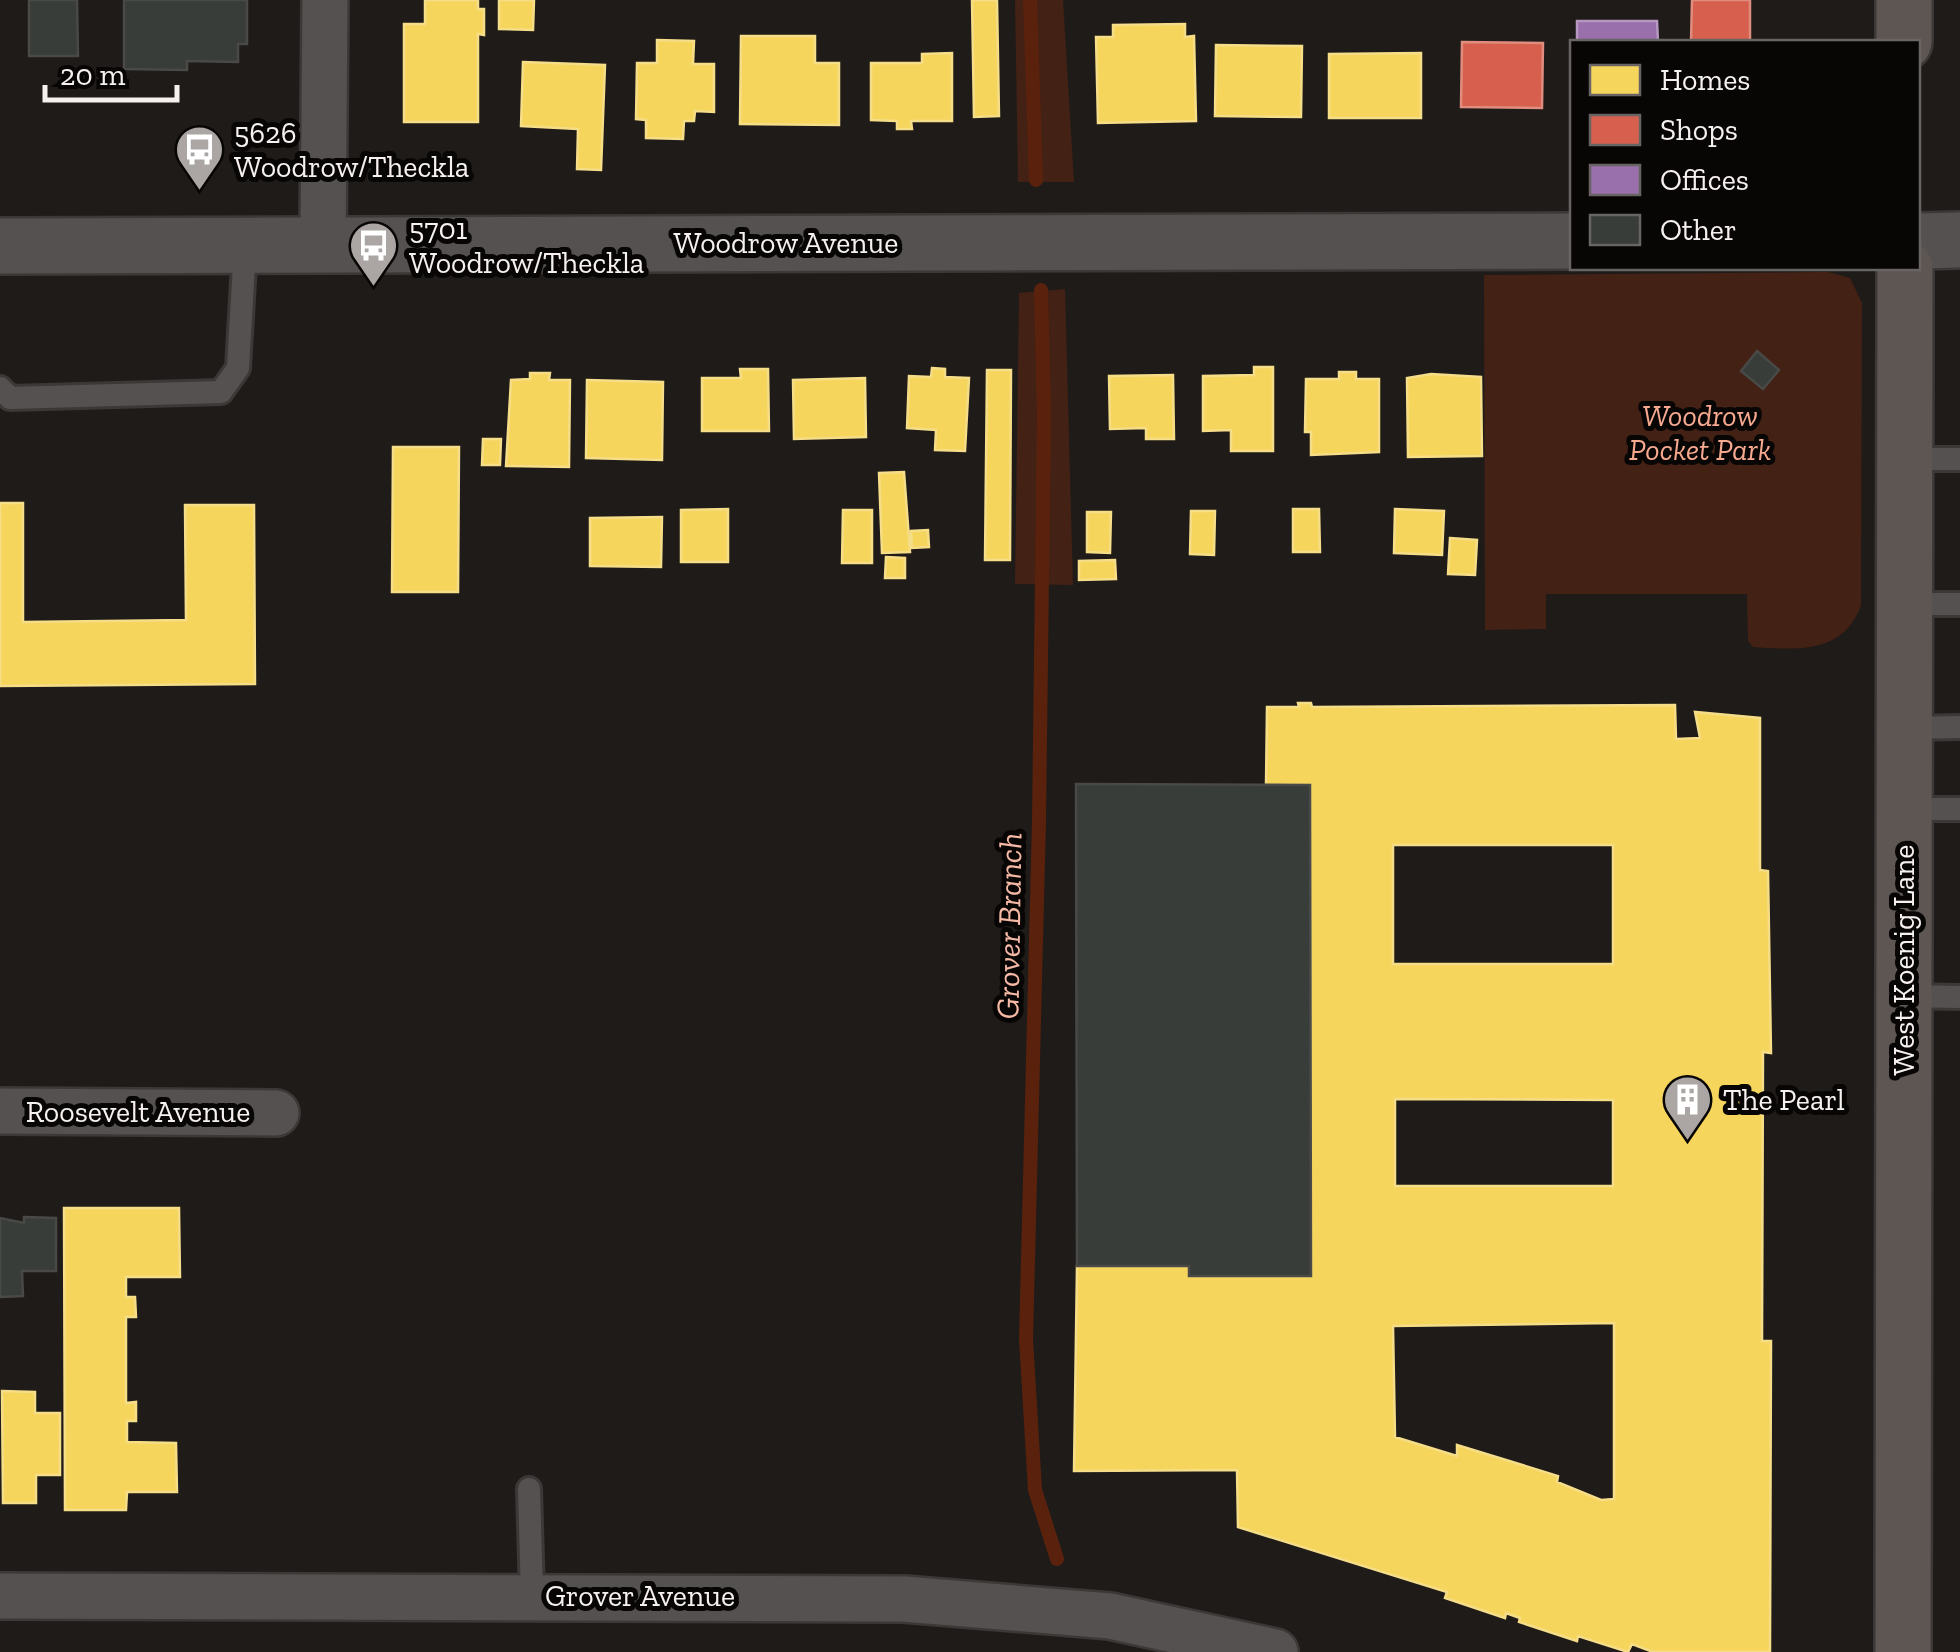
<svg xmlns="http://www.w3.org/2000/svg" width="1960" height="1652" font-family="'Zilla Slab',serif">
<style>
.green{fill:#432115}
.homes{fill:#f6d55c;stroke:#f6dd88;stroke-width:2.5;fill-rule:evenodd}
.shops{fill:#d6604d;stroke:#e08c7e;stroke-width:2.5}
.offices{fill:#9970ab;stroke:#b597bf;stroke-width:2.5}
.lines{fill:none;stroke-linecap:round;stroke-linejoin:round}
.stream{stroke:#5a220d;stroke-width:14}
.building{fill:#383d39;stroke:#494947;stroke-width:2.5}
.lane-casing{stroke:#3c3837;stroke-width:28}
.street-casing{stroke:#3c3837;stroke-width:50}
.secondary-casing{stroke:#3c3837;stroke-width:60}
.primary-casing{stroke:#3c3837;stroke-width:60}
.lane{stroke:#545150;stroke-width:22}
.street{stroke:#545150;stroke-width:45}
.secondary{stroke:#545150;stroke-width:55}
.primary{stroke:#5d5653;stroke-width:55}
.labels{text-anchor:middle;stroke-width:10;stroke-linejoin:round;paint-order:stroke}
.poi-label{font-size:30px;fill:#f6f1ef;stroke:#080605;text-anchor:start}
.street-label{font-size:30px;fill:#f6f1ef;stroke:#080605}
.park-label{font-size:30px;font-style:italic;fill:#f7a98f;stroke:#080605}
.water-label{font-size:32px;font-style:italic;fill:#f5b9a5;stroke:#080605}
</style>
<rect width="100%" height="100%" fill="#1f1b19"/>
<path class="green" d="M 1015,0 L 1063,0 L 1074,182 L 1018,182 Z
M 1828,272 L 1850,278 L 1862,303 L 1861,605 C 1844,654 1797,650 1753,647 L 1748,641 L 1747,594 L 1546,594 L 1546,629 L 1485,630 L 1484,275 Z
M 1065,289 L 1073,585 L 1015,584 L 1019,293 Z"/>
<path class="homes" d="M 425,0 L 478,0 L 478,9 L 484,9 L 484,35 L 478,34 L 478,122 L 404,122 L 404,24 L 425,24 Z
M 499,0 L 534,0 L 533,30 L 499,29 Z
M 972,0 L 997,0 L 999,116 L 974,117 Z
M 1185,24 L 1185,37 L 1194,36 L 1196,121 L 1098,123 L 1096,37 L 1113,37 L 1113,25 Z
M 741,36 L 815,36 L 815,63 L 839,63 L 839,125 L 740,124 Z
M 657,40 L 694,41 L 693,64 L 714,64 L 714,112 L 695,111 L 694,121 L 684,121 L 683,139 L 646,138 L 646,120 L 636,119 L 637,63 L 657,63 Z
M 1216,45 L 1302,46 L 1301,117 L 1215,116 Z
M 952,53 L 952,121 L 911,121 L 912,129 L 897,129 L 897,121 L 871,120 L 871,63 L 922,63 L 922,54 Z
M 1421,53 L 1421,118 L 1329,118 L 1329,54 Z
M 523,62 L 605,65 L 601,170 L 577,169 L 578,129 L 521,126 Z
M 1254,367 L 1273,367 L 1273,451 L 1231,451 L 1231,430 L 1203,431 L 1203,376 L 1254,375 Z
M 932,368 L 945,369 L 945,377 L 969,378 L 965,451 L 935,450 L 936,430 L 907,428 L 909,376 L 931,377 Z
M 740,369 L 768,369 L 769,431 L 702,431 L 702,378 L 741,378 Z
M 987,370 L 1011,370 L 1010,560 L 985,560 Z
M 1339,372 L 1356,372 L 1356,379 L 1379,379 L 1379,452 L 1311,455 L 1311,432 L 1305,432 L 1306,379 L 1339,379 Z
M 530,373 L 550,373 L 549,380 L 570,380 L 569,467 L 506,466 L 511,380 L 530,379 Z
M 1431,374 L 1481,377 L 1482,456 L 1408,457 L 1407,378 Z
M 1173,375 L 1174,439 L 1146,439 L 1146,428 L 1110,429 L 1109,376 Z
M 865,378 L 866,437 L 794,439 L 793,380 Z
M 587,380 L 663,382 L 662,460 L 586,458 Z
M 483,439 L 501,439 L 500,465 L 482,465 Z
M 393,447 L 459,447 L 458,592 L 392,592 Z
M 904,472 L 910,552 L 882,553 L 879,473 Z
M 0,503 L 23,503 L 23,622 L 186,620 L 185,505 L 254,505 L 255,684 L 0,686 Z
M 728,509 L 728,562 L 681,562 L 681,510 Z
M 1293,509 L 1319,509 L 1320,552 L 1293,552 Z
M 1395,509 L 1444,511 L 1442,555 L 1394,553 Z
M 843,510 L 872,510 L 872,563 L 842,563 Z
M 1191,511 L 1215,511 L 1214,555 L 1190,554 Z
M 1087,512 L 1111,512 L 1110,553 L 1087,552 Z
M 662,517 L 661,567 L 590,566 L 590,518 Z
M 928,530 L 929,547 L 912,548 L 911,531 Z
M 1450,538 L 1477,540 L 1475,575 L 1448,574 Z
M 886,557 L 905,558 L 905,578 L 885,578 Z
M 1115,560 L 1116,579 L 1079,580 L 1079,561 Z
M 1298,703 L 1311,703 L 1312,707 L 1675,705 L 1676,739 L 1700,738 L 1695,712 L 1760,718 L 1760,870 L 1768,871 L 1771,1053 L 1763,1052 L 1762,1341 L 1771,1341 L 1770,1652 L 1653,1652 L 1632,1644 L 1628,1652 L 1578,1636 L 1577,1641 L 1519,1622 L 1520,1618 L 1506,1613 L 1505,1618 L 1445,1598 L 1447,1592 L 1238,1527 L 1237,1470 L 1074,1471 L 1077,1266 L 1189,1266 L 1189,1276 L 1311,1276 L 1310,785 L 1266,785 L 1267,707 L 1299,707 ZM 1393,845 L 1613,845 L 1613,964 L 1393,964 ZM 1395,1099 L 1613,1100 L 1613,1186 L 1395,1186 ZM 1614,1323 L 1614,1499 L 1601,1500 L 1557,1482 L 1558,1476 L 1457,1445 L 1457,1456 L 1395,1437 L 1393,1326 Z
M 64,1208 L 179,1208 L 180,1277 L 126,1277 L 126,1297 L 135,1297 L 136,1317 L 126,1317 L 126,1403 L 136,1402 L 136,1421 L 127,1421 L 127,1442 L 176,1443 L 177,1492 L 127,1492 L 126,1510 L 65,1510 Z
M 2,1391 L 35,1392 L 35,1413 L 60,1413 L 60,1475 L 36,1475 L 36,1503 L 3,1503 Z"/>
<path class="shops" d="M 1692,0 L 1750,0 L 1750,42 L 1691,42 Z
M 1462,42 L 1543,43 L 1542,108 L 1461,107 Z"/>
<path class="offices" d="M 1577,21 L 1657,21 L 1658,42 L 1577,42 Z"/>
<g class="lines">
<path class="stream" d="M 1030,0 L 1036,180
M 1041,290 L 1044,415 L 1039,821 L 1026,1339 L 1035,1490 L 1057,1559"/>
</g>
<path class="building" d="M 29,0 L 77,0 L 78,56 L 29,56 Z
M 124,0 L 247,0 L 247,44 L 238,44 L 238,62 L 187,61 L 187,70 L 124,69 Z
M 1757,351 L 1779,370 L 1763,389 L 1741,371 Z
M 1076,784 L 1310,785 L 1311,1276 L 1189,1276 L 1189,1266 L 1077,1266 Z
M 24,1217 L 56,1218 L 56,1271 L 22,1271 L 23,1296 L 0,1297 L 0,1218 L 24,1223 Z"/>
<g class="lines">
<defs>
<path id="lane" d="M 0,388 L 10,398 L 221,392 L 238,368 L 245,246
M 1904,459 L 1960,459
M 1904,604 L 1960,604
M 1904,728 L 1960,727
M 1904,809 L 1960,809
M 1904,996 L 1960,997
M 529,1489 L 532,1596"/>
<path id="street" d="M 323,244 L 325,0
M 0,1111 L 276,1113
M 0,1596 L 904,1599 L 1110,1616 L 1275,1652"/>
<path id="secondary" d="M 1918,241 L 1960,240
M 0,246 L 1572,241"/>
<path id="primary" d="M 1904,0 L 1904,42
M 1903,1652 L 1905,268"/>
</defs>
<use href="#lane" class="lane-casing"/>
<use href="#street" class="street-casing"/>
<use href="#secondary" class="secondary-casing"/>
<use href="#primary" class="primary-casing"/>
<use href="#lane" class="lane"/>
<use href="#street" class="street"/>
<use href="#secondary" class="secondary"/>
<use href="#primary" class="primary"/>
</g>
<defs>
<symbol id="bus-pin" viewBox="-11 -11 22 30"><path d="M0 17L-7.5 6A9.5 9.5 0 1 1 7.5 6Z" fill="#aba6a4" stroke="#080605"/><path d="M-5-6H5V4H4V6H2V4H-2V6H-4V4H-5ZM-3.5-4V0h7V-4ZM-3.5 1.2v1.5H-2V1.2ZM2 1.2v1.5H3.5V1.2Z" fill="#fff"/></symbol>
<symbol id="building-pin" viewBox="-11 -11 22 30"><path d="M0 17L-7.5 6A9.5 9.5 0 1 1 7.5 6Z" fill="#aba6a4" stroke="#080605"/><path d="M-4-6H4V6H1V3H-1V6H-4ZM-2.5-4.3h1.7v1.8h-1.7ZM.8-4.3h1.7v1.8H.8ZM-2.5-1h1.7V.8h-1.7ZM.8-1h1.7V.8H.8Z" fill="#fff"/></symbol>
</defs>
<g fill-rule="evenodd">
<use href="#bus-pin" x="172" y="122" width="55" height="75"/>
<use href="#bus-pin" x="346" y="218" width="55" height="75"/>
<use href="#building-pin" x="1660" y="1072" width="55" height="75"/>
</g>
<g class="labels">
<g class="poi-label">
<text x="234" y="143">5626<tspan x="234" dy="34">Woodrow/Theckla</tspan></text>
<text x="409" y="239">5701<tspan x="409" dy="34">Woodrow/Theckla</tspan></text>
<text x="1723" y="1110">The Pearl</text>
</g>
<g class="street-label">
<text x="786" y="253">Woodrow Avenue</text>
<text transform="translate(1904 960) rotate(-90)" y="10">West Koenig Lane</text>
<text x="138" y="1122">Roosevelt Avenue</text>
<text x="640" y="1606">Grover Avenue</text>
</g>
<g class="park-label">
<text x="1700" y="426">Woodrow<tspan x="1700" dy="34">Pocket Park</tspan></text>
</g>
<g class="water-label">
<text transform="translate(1009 926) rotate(-89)" y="11">Grover Branch</text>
</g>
</g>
<rect x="1570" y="40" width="350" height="230" fill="#080605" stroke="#676463" stroke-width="2.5"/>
<rect x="1590" y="65" width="50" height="30" fill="#f6d55c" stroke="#676463" stroke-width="2.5"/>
<text x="1660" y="90" font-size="30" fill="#f6f1ef">Homes</text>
<rect x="1590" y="115" width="50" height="30" fill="#d6604d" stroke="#676463" stroke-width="2.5"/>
<text x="1660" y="140" font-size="30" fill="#f6f1ef">Shops</text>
<rect x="1590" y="165" width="50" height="30" fill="#9970ab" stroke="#676463" stroke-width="2.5"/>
<text x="1660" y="190" font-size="30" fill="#f6f1ef">Offices</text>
<rect x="1590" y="215" width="50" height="30" fill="#383d39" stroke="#676463" stroke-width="2.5"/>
<text x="1660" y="240" font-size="30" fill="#f6f1ef">Other</text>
<path d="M45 85v15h132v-15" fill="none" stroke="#f6f1ef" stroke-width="5"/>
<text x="60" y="85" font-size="30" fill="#f6f1ef" stroke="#080605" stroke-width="8" paint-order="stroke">20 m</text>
</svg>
